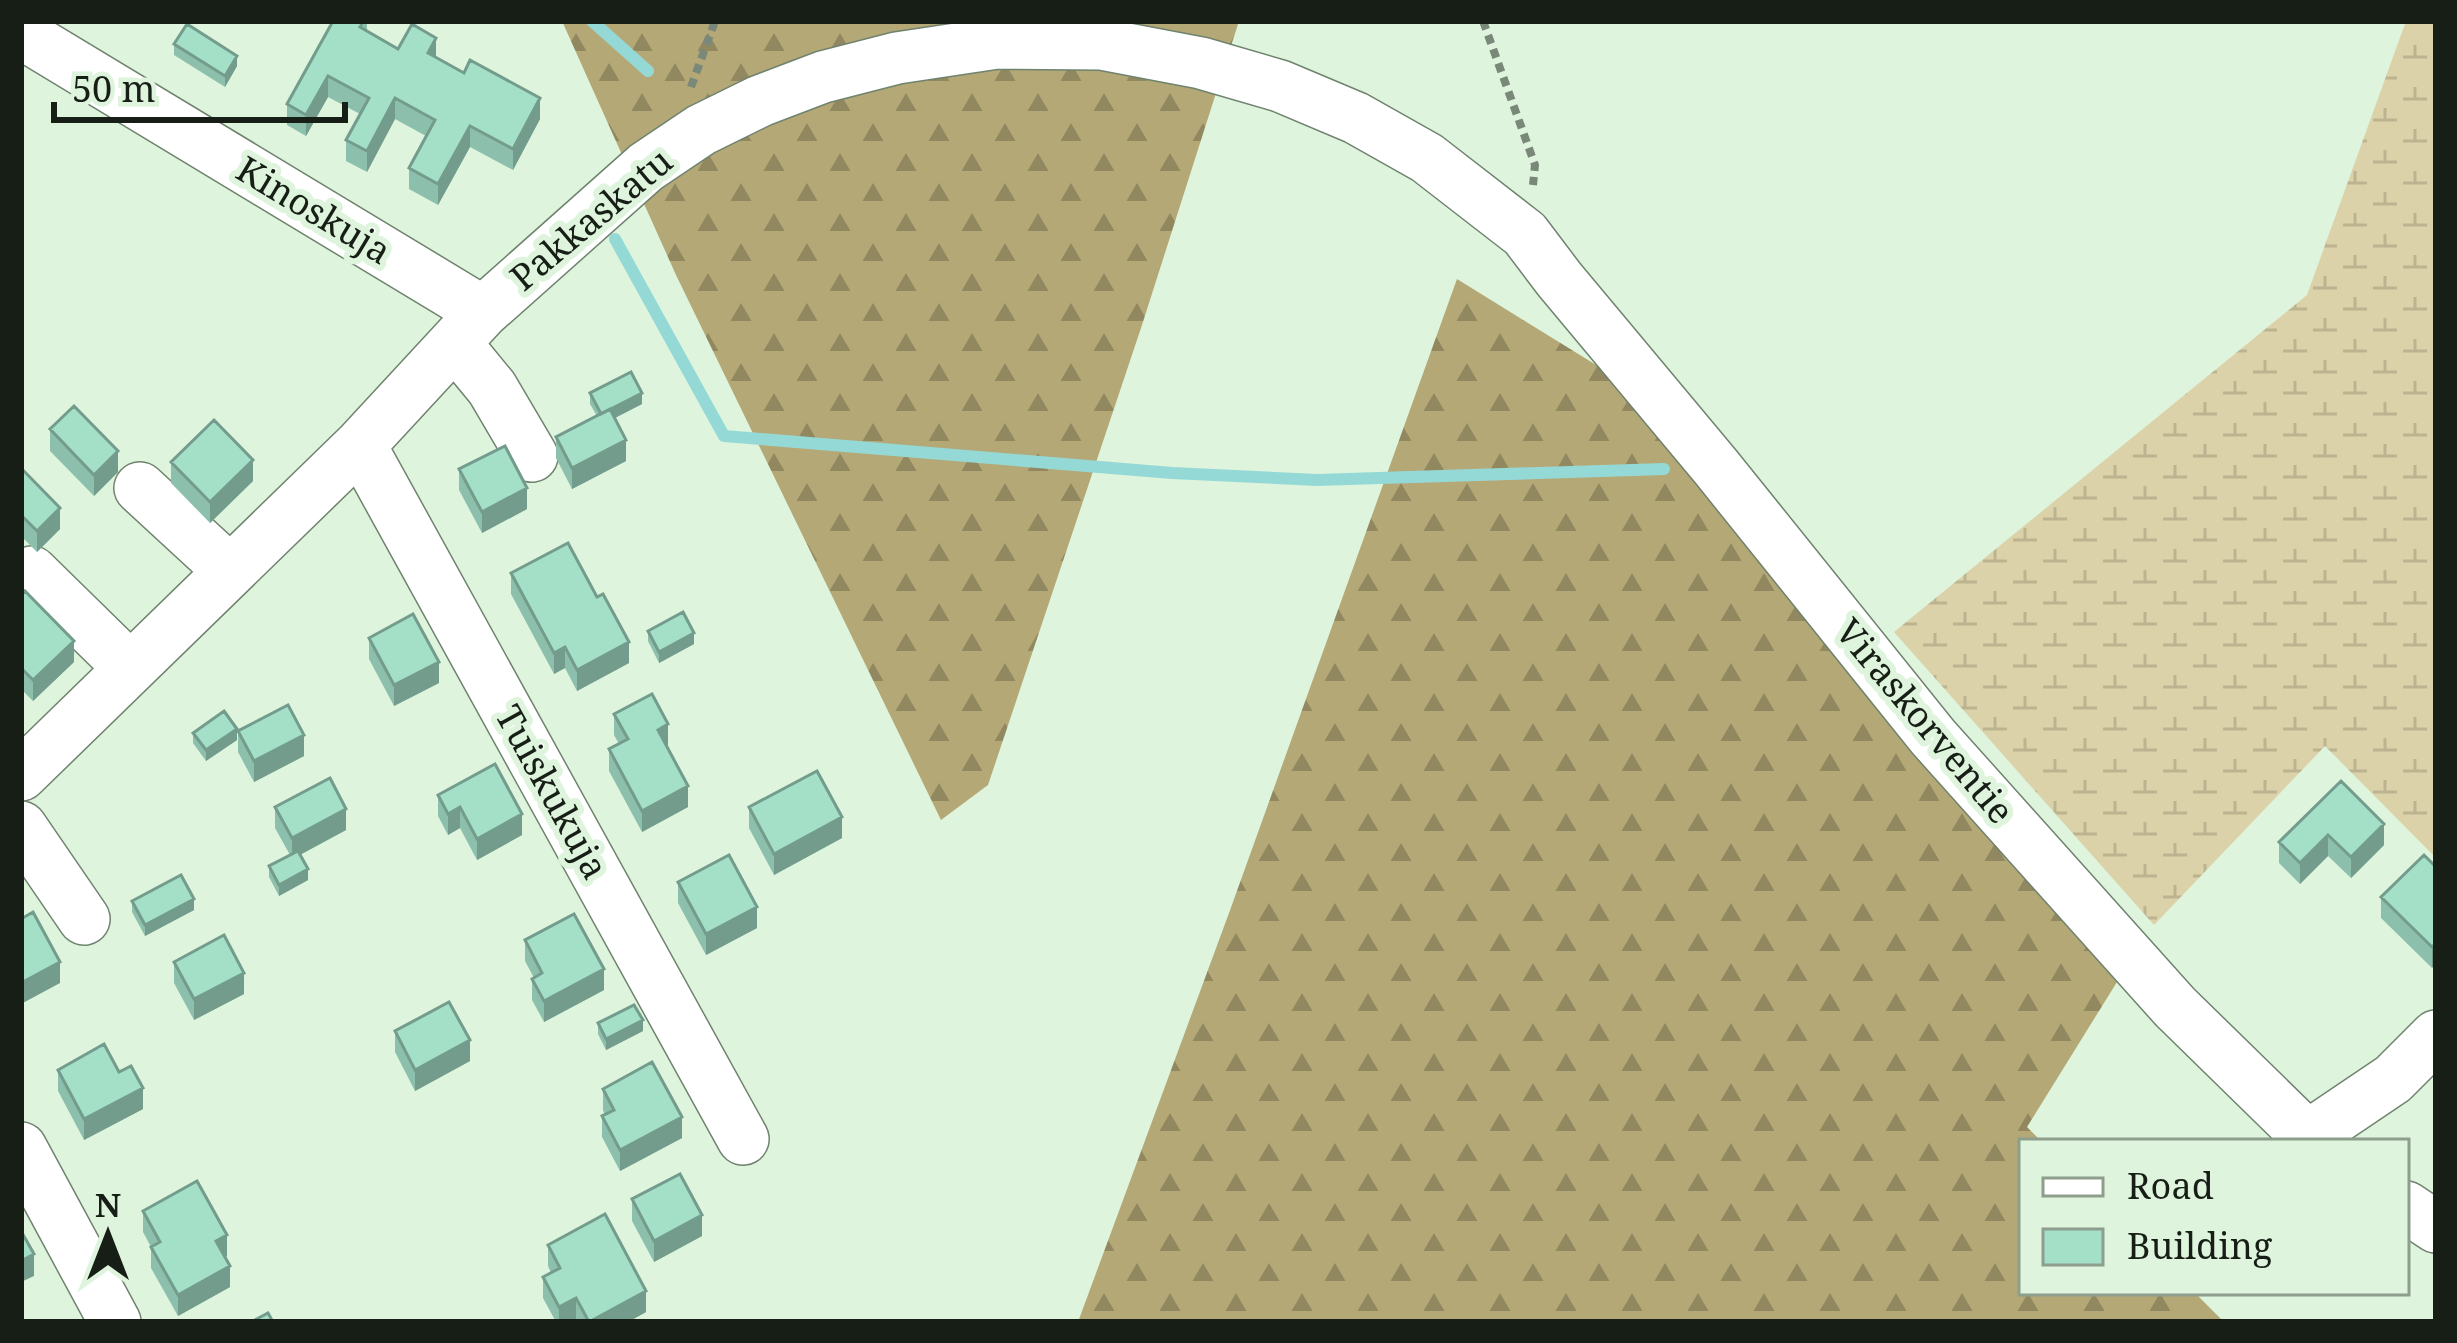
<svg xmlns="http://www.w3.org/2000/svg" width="2457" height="1343" font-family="'Noto Serif',serif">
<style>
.forest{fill:url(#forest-firs)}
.wetland{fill:url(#wetland-marsh)}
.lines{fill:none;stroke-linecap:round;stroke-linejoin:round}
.stream{stroke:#95d9d7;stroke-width:12}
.minor-casing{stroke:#6f836e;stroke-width:54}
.path{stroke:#798878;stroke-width:8;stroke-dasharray:9 6;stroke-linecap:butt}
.minor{stroke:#fff;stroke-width:51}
.wall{fill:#8dc0ac}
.shaded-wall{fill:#739c8c}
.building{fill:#a4dfc8;stroke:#739c8c;stroke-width:3}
.labels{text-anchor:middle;stroke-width:12;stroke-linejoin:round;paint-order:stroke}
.street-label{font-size:36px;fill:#161e16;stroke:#def4dd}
</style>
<defs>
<pattern id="forest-firs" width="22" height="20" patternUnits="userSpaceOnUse" patternTransform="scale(3)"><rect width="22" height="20" fill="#b4a876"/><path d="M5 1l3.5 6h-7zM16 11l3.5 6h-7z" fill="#918860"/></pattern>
<pattern id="wetland-marsh" width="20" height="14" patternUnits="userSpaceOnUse" patternTransform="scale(3)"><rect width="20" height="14" fill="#dcd2a9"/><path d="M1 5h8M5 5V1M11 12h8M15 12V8" fill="none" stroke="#bcb491"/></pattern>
</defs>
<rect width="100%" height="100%" fill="#def4dd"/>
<path class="forest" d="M 562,21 L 1239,21 L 1142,325 L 988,785 L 941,820 L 676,275 Z
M 1457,279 L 1614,376 L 2117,982 L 2027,1127 L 2042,1142 L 2022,1142 L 2022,1292 L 2194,1292 L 2224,1322 L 1078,1322 L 1229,913 Z"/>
<path class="wetland" d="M 2406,21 L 2436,21 L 2436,858 L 2325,746 L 2154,925 L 1894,632 L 2307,295 Z"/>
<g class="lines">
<path class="stream" d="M 592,21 L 648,71
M 615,239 L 724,436 L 1172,473 L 1317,480 L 1664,469"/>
<defs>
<path id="minor" d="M 21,33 L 483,312
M 455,343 L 492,388 L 532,456
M 360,445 L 743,1139
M 140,488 L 230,571
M 32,572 L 130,668
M 21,775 L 360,445 L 483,312 L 646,167 L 701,130 L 760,101 L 823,77 L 897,58 L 997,43 L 1101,44 L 1201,63 L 1280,86 L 1356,118 L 1427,158 L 1525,234 L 1559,279 L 1716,467 L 1933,737 L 2175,1007 L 2313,1142
M 21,827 L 84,919
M 2307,1137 L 2393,1079 L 2436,1036
M 21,1148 L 115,1322
M 2406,1207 L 2436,1227"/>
</defs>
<use href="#minor" class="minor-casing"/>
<path class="path" d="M 1483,21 L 1535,165 L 1533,185
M 691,87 L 715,21"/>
<use href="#minor" class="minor"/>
</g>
<path class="wall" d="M 367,21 L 367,31 L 398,49 L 436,58 L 540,119 L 513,170 L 470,147 L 438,205 L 409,189 L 409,168 L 426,136 L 395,119 L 367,172 L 346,161 L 346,140 L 360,114 L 328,97 L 306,136 L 287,125 L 287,104 Z
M 174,44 L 237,66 L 225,87 L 174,55 Z
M 590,393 L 642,404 L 615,418 L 626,461 L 572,489 L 556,458 L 556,437 L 597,416 L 590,404 Z
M 50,429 L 118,472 L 94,496 L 50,451 Z
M 171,462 L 253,481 L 210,523 L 171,483 Z
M 21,468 L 60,529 L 37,552 L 21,536 Z
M 459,469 L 527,509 L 482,533 L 459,490 Z
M 511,573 L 629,663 L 577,691 L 565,668 L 554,674 L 511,594 Z
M 21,595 L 74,662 L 33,701 L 21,689 Z
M 648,631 L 694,644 L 659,663 L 648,641 Z
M 369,638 L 439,683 L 394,706 L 369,659 Z
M 614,714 L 668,745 L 667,746 L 688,807 L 642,832 L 609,771 L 609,749 L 619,744 L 614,735 Z
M 238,731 L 304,756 L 254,782 L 238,752 Z
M 193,733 L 237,740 L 206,761 L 193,743 Z
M 2341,781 L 2384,845 L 2351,878 L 2328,856 L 2300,884 L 2279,863 L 2279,842 Z
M 438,795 L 522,835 L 477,860 L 460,828 L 448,835 L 438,816 Z
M 275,807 L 346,830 L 300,855 L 308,880 L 279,896 L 269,877 L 269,866 L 290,855 L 275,828 Z
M 749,807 L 842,838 L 774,875 L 749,828 Z
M 2436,867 L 2432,968 L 2381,918 L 2381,897 Z
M 678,882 L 757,928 L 706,955 L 678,903 Z
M 132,901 L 194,910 L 145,936 L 132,912 Z
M 525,940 L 604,990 L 544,1022 L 532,1000 L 532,979 L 534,978 L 525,961 Z
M 174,962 L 244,994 L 194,1020 L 174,983 Z
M 598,1023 L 643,1031 L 606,1050 L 598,1034 Z
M 395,1031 L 470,1061 L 415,1091 L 395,1052 Z
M 58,1070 L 119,1072 L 143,1109 L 84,1140 L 58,1091 Z
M 603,1089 L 682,1138 L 620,1171 L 602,1137 L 602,1116 L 605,1115 L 603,1110 Z
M 632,1199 L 702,1236 L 654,1262 L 632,1221 Z
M 143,1211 L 227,1256 L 225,1257 L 230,1287 L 178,1316 L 151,1268 L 151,1247 L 143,1232 Z
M 548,1245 L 646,1312 L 628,1322 L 578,1322 L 576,1319 L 570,1322 L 556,1322 L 543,1298 L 543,1277 L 551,1273 L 548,1266 Z"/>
<path class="shaded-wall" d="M 436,38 L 436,59 L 428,53 Z
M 237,56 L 237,66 L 225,87 L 225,76 Z
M 328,76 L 328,97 L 306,136 L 306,115 Z
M 395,98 L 395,119 L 367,172 L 367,151 Z
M 540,98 L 540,119 L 513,170 L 513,149 Z
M 470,126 L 470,147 L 438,205 L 438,184 Z
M 642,393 L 642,404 L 601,425 L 601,415 Z
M 626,440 L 626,461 L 572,489 L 572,468 Z
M 118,451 L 118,472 L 94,496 L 94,475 Z
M 253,460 L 253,481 L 210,523 L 210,502 Z
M 527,488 L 527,509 L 482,533 L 482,512 Z
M 60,508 L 60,529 L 37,552 L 37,531 Z
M 694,633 L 694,644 L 659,663 L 659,652 Z
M 74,641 L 74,662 L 33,701 L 33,680 Z
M 629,642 L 629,663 L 577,691 L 577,670 Z
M 565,647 L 565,668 L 554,674 L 554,653 Z
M 439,662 L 439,683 L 394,706 L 394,685 Z
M 668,724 L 668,745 L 658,751 L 658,730 Z
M 237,729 L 237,740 L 206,761 L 206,750 Z
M 304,735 L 304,756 L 254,782 L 254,761 Z
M 688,786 L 688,807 L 642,832 L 642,811 Z
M 460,807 L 460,828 L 448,835 L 448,814 Z
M 346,809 L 346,830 L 292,859 L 292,838 Z
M 522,814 L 522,835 L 477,860 L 477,839 Z
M 842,817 L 842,838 L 774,875 L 774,854 Z
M 2384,824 L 2384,845 L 2351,878 L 2351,857 Z
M 2328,835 L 2328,856 L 2300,884 L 2300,863 Z
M 308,869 L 308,880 L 279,896 L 279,885 Z
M 194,899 L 194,910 L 145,936 L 145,925 Z
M 757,907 L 757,928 L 706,955 L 706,934 Z
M 2436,943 L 2436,964 L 2432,968 L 2432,947 Z
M 60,962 L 60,983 L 21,1004 L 21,983 Z
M 604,969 L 604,990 L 544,1022 L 544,1001 Z
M 244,973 L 244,994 L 194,1020 L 194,999 Z
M 643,1020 L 643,1031 L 606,1050 L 606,1039 Z
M 470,1040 L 470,1061 L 415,1091 L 415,1070 Z
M 143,1088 L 143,1109 L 84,1140 L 84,1119 Z
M 682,1117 L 682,1138 L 620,1171 L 620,1150 Z
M 702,1215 L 702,1236 L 654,1262 L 654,1241 Z
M 227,1235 L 227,1256 L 216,1262 L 216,1241 Z
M 34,1254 L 34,1276 L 21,1282 L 21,1261 Z
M 230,1266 L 230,1287 L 178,1316 L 178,1295 Z
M 646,1291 L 646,1312 L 628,1322 L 589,1322 Z
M 576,1298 L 576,1319 L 570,1322 L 559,1322 L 559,1307 Z"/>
<path class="building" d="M 333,21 L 364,21 L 360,27 L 398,49 L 412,24 L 436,38 L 428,53 L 464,73 L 470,60 L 540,98 L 513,149 L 470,126 L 438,184 L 409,168 L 435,120 L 395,98 L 367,151 L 346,140 L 369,98 L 328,76 L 306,115 L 287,104 Z
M 187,24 L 237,56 L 225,76 L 174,44 Z
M 631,372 L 642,393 L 601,414 L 590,393 Z
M 74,406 L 118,451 L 94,475 L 50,429 Z
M 610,409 L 626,440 L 572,468 L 556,437 Z
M 214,420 L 253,460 L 210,502 L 171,462 Z
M 505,446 L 527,488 L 482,512 L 459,469 Z
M 21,468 L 60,508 L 37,531 L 21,515 Z
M 568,543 L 597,597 L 603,594 L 629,642 L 577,670 L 565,647 L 554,653 L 511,573 Z
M 25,591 L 74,641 L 33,680 L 21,668 L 21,595 Z
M 683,612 L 694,633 L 659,652 L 648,631 Z
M 413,614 L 439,662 L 394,685 L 369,638 Z
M 652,694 L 668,724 L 658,730 L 688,786 L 642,811 L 609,749 L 628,739 L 614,714 Z
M 288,705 L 304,735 L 254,761 L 238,731 Z
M 224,711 L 237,729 L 206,750 L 193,733 Z
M 495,764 L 522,814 L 477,839 L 460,807 L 448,814 L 438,795 Z
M 817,771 L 842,817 L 774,854 L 749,807 Z
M 330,778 L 346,809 L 292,838 L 275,807 Z
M 2341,781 L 2384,824 L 2351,857 L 2328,835 L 2300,863 L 2279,842 Z
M 298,851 L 308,869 L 279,885 L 269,866 Z
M 729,855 L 757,907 L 706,934 L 678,882 Z
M 2424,855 L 2436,867 L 2436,943 L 2432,947 L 2381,897 Z
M 181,875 L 194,899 L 145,925 L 132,901 Z
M 33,912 L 60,962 L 21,983 L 21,919 Z
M 574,914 L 604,969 L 544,1001 L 532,979 L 542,973 L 525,940 Z
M 224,935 L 244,973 L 194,999 L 174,962 Z
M 449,1002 L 470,1040 L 415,1070 L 395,1031 Z
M 634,1005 L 643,1020 L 606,1039 L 598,1023 Z
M 104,1044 L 119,1072 L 131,1066 L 143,1088 L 84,1119 L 58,1070 Z
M 652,1062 L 682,1117 L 620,1150 L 602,1116 L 614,1110 L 603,1089 Z
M 680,1174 L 702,1215 L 654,1241 L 632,1199 Z
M 197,1181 L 227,1235 L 216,1241 L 230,1266 L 178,1295 L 151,1247 L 160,1242 L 143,1211 Z
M 605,1214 L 646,1291 L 589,1322 L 576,1298 L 559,1307 L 543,1277 L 560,1268 L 548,1245 Z
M 21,1231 L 34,1254 L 21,1261 Z
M 268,1313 L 273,1322 L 251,1322 Z"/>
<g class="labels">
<g class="street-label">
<text transform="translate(314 210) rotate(31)" y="13">Kinoskuja</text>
<text transform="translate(591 219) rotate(-40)" y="13">Pakkaskatu</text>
<text transform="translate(1925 721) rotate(50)" y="13">Viraskorventie</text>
<text transform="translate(552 792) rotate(61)" y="13">Tuiskukuja</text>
</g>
</g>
<rect width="2457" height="1343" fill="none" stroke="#161e16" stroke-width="48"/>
<rect x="2019" y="1139" width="390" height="156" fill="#def4dd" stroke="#8e9e8d" stroke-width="3"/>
<rect x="2043" y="1178" width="60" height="18" fill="#ffffff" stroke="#8e9e8d" stroke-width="3"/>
<text x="2127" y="1199" font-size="36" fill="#161e16">Road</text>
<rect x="2043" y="1229" width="60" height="36" fill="#a4dfc8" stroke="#8e9e8d" stroke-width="3"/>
<text x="2127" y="1259" font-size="36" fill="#161e16">Building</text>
<g transform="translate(108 1235)" stroke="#def4dd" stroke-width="9" paint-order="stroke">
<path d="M0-9L21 45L0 30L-21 45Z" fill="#161e16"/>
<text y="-18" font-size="33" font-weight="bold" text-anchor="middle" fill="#161e16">N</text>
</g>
<path d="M54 102v18h291v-18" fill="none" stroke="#161e16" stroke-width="6"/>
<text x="72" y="102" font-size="36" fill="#161e16" stroke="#def4dd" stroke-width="9" paint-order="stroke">50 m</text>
</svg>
